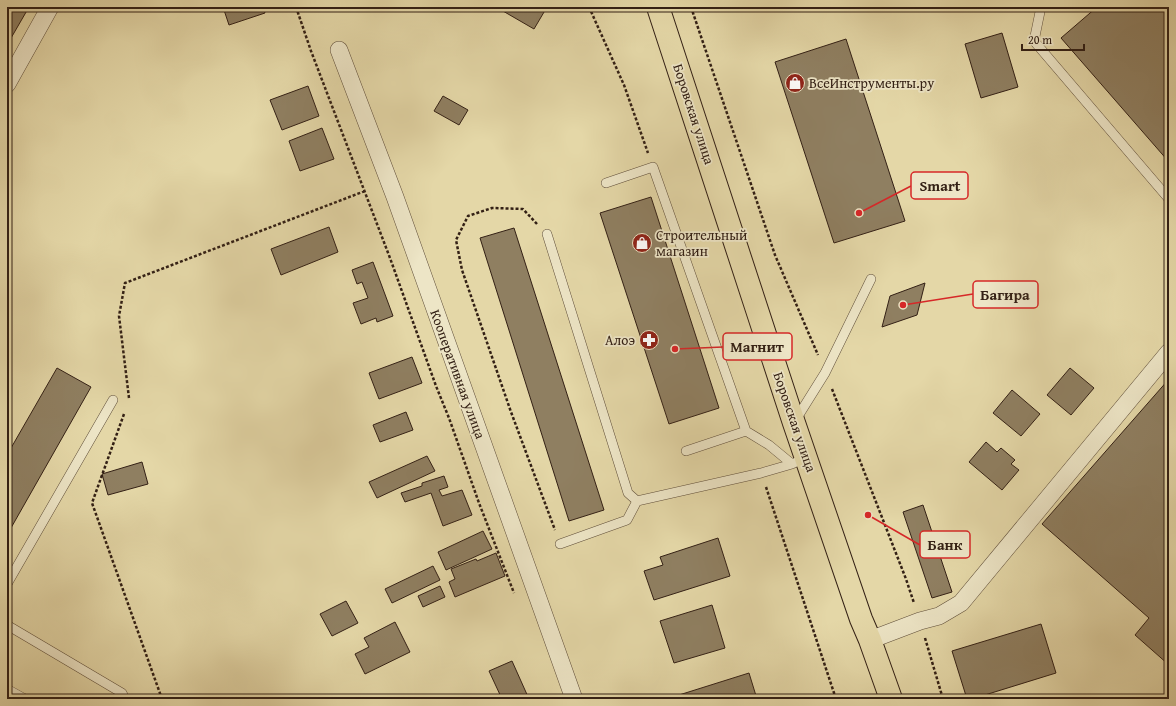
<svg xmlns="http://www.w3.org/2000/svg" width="1176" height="706" font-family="'Gentium Book Plus',serif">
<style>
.building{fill:#8f7f61;stroke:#332015}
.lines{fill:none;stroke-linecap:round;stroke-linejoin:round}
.service-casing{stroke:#5f4e3a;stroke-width:10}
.minor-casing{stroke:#5f4e3a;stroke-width:18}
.primary-casing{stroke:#332015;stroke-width:24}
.path{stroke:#332015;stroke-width:2.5;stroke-dasharray:3 2;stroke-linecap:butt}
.service{stroke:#ede5c6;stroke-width:9}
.minor{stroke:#ede5c6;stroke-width:17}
.primary{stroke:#e4d7a7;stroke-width:22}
.labels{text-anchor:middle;stroke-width:3.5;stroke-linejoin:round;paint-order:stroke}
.poi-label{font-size:14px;fill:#332015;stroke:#ede5c6;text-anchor:start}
.street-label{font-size:14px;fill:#332015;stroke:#ede5c6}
.leader{fill:none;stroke:#d62828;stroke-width:1.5}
.callout-dot{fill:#d62828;stroke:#ede5c6;stroke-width:1.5}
.callout{fill:#ede5c6;stroke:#d62828;stroke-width:1.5}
.callout-label{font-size:15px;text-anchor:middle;font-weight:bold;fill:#332015}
</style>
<rect width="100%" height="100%" fill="#e4d7a7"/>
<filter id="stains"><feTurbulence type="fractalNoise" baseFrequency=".005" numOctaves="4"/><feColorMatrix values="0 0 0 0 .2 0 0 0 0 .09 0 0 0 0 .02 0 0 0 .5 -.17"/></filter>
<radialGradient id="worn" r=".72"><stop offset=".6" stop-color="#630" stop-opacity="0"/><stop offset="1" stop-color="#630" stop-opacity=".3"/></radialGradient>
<path class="building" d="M 7,7 L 29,7 L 7,45 Z
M 223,7 L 263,7 L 265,13 L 229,25 Z
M 496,7 L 547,7 L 534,29 Z
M 1097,7 L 1169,7 L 1169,162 L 1061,38 Z
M 1002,33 L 1018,87 L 981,98 L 965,44 Z
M 846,39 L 905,221 L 834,243 L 775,62 Z
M 308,86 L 319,116 L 282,130 L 270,100 Z
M 443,96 L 468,110 L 459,125 L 434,111 Z
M 322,128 L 334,159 L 300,171 L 289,141 Z
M 651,197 L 719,408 L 669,424 L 600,213 Z
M 329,227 L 338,252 L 281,275 L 271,249 Z
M 514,228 L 604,510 L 569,521 L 480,238 Z
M 373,262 L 393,316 L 377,322 L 376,318 L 361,324 L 353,303 L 368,298 L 362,282 L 357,284 L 352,270 Z
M 925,283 L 917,315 L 882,327 L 890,296 Z
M 412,357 L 422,383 L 379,399 L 369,373 Z
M 57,368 L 91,387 L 7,535 L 7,455 Z
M 1070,368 L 1094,388 L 1071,415 L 1047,395 Z
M 1169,379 L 1169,665 L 1135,635 L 1149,618 L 1042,524 Z
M 1012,390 L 1040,414 L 1021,436 L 993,413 Z
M 406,412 L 413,430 L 380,442 L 373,425 Z
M 986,442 L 997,452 L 1001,448 L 1015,460 L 1011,464 L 1019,470 L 1002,490 L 969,462 Z
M 427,456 L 435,471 L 377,498 L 369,482 Z
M 142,462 L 148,484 L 108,495 L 102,474 Z
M 444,476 L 448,487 L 439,490 L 442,496 L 462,490 L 472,515 L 443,526 L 431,493 L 405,502 L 401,493 L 422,486 L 422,483 Z
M 923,505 L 952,592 L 932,598 L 903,512 Z
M 483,531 L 492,549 L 446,570 L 438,552 Z
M 718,538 L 730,576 L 654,600 L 644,571 L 663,565 L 660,557 Z
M 496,553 L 505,576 L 455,597 L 449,582 L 455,579 L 451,569 L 476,559 L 477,561 Z
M 433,566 L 440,580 L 392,603 L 385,589 Z
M 440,586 L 445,597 L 423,607 L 418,596 Z
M 346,601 L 358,623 L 332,636 L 320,614 Z
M 712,605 L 725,648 L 674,663 L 660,621 Z
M 395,622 L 410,652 L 365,674 L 355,654 L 369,647 L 364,638 Z
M 1041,624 L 1056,673 L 972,699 L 967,699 L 952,651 Z
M 512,661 L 529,699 L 502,699 L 489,671 Z
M 749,673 L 757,699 L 681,699 L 679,695 Z"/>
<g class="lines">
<defs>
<path id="service" d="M 1041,7 L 1034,41 L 1169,199
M 606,183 L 653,167 L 746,431
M 547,234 L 628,493 L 637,501 L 761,473 L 792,464 L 807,457
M 795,421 L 825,373 L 871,279
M 686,451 L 746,431 L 769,445 L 792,464
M 560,544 L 627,520 L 637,501
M 7,584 L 113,400
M 7,625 L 122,693 L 125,699
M 7,689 L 25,699"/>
<path id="minor" d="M 339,50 L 395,197 L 574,699
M 7,84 L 50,7
M 870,640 L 920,621 L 939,616 L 961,603 L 1169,352"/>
<path id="primary" d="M 658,7 L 794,423 L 861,619 L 870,640 L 891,699"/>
</defs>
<use href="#service" class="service-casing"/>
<use href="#minor" class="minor-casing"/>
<use href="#primary" class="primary-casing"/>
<path class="path" d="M 296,7 L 311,51 L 390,258 L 436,386 L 449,418 L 479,503 L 514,593
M 589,7 L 624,85 L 648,153
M 691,7 L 775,255 L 818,355
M 537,224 L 523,209 L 492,208 L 468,216 L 456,240 L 462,270 L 511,412 L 555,530
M 832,389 L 906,579 L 914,603
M 129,398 L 119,316 L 125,283 L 365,191
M 124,414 L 92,503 L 162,699
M 766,487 L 836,699
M 925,638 L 943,699"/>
<use href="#service" class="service"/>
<use href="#minor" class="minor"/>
<use href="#primary" class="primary"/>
</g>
<defs>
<symbol id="shop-disc" viewBox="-11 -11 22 22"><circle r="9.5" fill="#8f2418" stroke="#ede5c6"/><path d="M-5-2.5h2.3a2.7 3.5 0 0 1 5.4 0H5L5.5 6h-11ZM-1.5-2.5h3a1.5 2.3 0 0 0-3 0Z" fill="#fff"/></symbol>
<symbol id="pharmacy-disc" viewBox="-11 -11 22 22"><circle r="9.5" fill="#8f2418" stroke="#ede5c6"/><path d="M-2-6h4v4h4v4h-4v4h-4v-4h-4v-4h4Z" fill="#fff"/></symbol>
</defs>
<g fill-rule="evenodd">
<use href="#shop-disc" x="784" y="72" width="22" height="22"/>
<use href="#shop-disc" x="631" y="232" width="22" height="22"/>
<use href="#pharmacy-disc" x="638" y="329" width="22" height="22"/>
</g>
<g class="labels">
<g class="poi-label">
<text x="809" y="88">ВсеИнструменты.ру</text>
<text x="656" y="240">Строительный<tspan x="656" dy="16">магазин</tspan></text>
<text x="635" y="345" text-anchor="end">Алоэ</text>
</g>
<g class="street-label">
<text transform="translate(694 114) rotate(72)" y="5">Боровская улица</text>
<text transform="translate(458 374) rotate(70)" y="5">Кооперативная улица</text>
<text transform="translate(795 422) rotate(71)" y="5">Боровская улица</text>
</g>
</g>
<path class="leader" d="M859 213L911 186M903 305L973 294M675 349L723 347M868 515L920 545"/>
<g class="callout-dot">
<circle cx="859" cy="213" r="4"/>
<circle cx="903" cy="305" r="4"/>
<circle cx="675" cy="349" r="4"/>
<circle cx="868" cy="515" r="4"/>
</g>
<g class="callout">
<rect x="911" y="172" width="57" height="27" rx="4"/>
<rect x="973" y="281" width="65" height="27" rx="4"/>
<rect x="723" y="333" width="69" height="27" rx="4"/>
<rect x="920" y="531" width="50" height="27" rx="4"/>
</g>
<g class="callout-label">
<text x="940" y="191">Smart</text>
<text x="1005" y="300">Багира</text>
<text x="757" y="352">Магнит</text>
<text x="945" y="550">Банк</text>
</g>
<rect width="1176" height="706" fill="none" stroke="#e4d7a7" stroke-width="24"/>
<rect x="8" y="8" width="1160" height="690" fill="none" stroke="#332015" stroke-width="2"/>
<rect x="12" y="12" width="1152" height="682" fill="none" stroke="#332015"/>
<path d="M1022 44v6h62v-6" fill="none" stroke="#332015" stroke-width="2"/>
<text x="1028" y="44" font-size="12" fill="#332015" stroke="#ede5c6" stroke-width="3" paint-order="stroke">20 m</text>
<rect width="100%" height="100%" filter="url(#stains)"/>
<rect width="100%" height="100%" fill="url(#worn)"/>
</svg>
